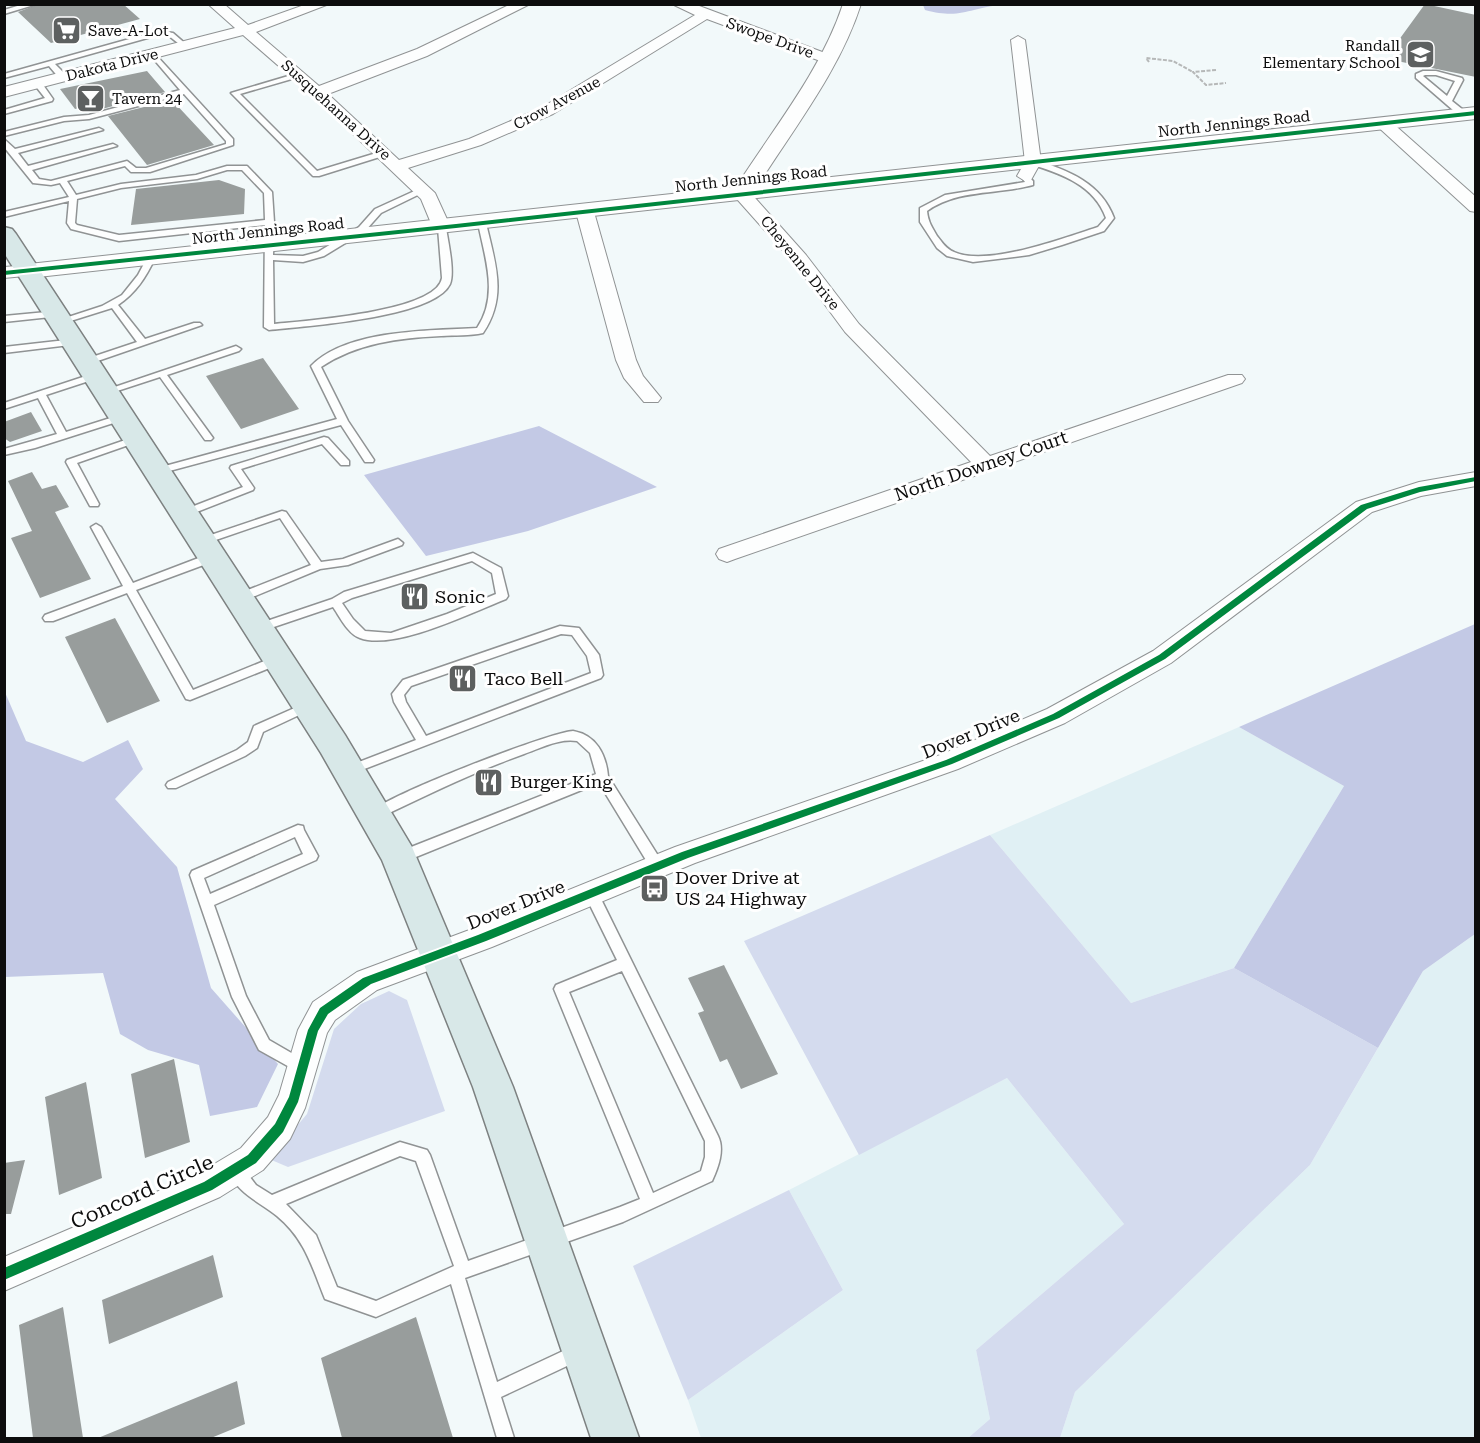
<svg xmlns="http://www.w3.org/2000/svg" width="1480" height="1443" font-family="'Roboto Serif',serif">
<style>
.farmland{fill:#e0f0f4}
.green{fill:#d4dbee}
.forest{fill:#c3c9e5}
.building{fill:#989d9c}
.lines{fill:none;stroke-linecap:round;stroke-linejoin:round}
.service-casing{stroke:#909394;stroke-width:3}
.minor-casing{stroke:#909394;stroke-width:2}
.tertiary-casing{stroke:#909394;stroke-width:2}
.trunk-casing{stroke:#7d8181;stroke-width:3}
.path{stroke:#b6b8b8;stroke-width:2;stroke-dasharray:4 1.5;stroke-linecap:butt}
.service{fill:#fdfefe;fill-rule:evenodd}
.minor{fill:#fdfefe;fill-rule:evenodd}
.tertiary{fill:#fdfefe;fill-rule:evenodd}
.trunk{fill:#d8e8e8;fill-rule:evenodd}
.cycleway-casing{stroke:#fff;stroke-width:4}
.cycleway{fill:#00873e;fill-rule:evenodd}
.labels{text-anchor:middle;stroke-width:6;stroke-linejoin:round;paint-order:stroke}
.far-poi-label{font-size:15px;fill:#0d0d0d;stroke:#fff;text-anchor:start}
.far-street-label{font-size:15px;fill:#0d0d0d;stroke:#fff}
.street-label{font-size:18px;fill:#0d0d0d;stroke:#fff}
.poi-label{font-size:18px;fill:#0d0d0d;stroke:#fff;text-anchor:start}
.near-street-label{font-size:21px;fill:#0d0d0d;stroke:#fff}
</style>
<rect width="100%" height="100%" fill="#f2f9fa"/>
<path class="farmland" d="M 1239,727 L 1344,786 L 1234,968 L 1131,1003 L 990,835 Z
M 1475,934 L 1475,1438 L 1060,1438 L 1075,1392 L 1310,1165 L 1423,971 Z
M 1007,1078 L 1124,1224 L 976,1350 L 990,1419 L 968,1438 L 701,1438 L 688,1400 L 843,1290 L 789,1190 Z"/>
<path class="green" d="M 990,835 L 1131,1003 L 1234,968 L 1378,1048 L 1310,1165 L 1075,1392 L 1060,1438 L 968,1438 L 990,1419 L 976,1350 L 1124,1224 L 1007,1078 L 859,1155 L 744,941 Z
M 389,991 L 407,1000 L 445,1111 L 288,1167 L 269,1159 L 307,1114 L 334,1029 L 361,1004 Z
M 789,1190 L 843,1290 L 688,1400 L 633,1266 Z"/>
<path class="forest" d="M 923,5 L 923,4 L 1064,5 C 1044,6 1023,4 1003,5 C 969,7 963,20 925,10 Z
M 539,426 L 657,487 L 528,531 L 426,556 L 364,475 Z
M 1475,624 L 1475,934 L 1423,971 L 1378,1048 L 1234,968 L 1344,786 L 1239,727 Z
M 4,690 L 26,741 L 83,762 L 128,740 L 143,769 L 115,799 L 177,867 L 211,988 L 278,1064 L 257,1107 L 210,1116 L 199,1065 L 148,1050 L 120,1034 L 103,973 L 5,977 Z"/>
<path class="building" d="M 39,4 L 123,4 L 140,19 L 51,43 L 18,12 Z
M 1425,4 L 1476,15 L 1476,77 L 1392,60 L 1399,49 L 1393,48 Z
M 147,71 L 165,92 L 102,109 L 98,104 L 75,109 L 60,89 Z
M 172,100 L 214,145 L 147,165 L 108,116 Z
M 219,180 L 245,189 L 244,214 L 131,225 L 136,189 Z
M 263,358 L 299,409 L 241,429 L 206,376 Z
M 31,412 L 42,431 L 10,442 L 4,438 L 4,422 Z
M 32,472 L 42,489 L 56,485 L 69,507 L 55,512 L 91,579 L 40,598 L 11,538 L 32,531 L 8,481 Z
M 115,618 L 160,701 L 107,723 L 65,637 Z
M 724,965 L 778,1074 L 741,1089 L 727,1059 L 720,1062 L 698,1013 L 704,1011 L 688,978 Z
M 174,1059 L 190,1142 L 145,1158 L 131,1074 Z
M 86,1082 L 102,1178 L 59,1195 L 45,1097 Z
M 25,1160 L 11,1214 L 4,1214 L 4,1163 Z
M 213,1255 L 223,1297 L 109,1344 L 102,1300 Z
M 63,1307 L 83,1438 L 33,1438 L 19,1325 Z
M 416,1317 L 453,1438 L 342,1438 L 321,1358 Z
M 237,1381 L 245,1424 L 211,1438 L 98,1438 Z"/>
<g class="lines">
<defs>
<path id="service" d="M 24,4 L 37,4 L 4,14 L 4,10 Z
M 158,31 L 173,33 L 188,46 L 183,47 L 169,36 L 158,35 L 55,64 L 66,75 L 66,79 L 60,79 L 49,66 L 4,78 L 4,74 Z
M 151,54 L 155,54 L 233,139 L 233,145 L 150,172 L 131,172 L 125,166 L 67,181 L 76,195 L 121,184 L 196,175 L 227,166 L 247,166 L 272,192 L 274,222 L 273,255 L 303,256 L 318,252 L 359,227 L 375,209 L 421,188 L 425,190 L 424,192 L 381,213 L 365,231 L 324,256 L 303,262 L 273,260 L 274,324 C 304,321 437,312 442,278 L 438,228 L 442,226 L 446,228 C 448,241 455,272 450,284 C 434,318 305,326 269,330 L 264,327 L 265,225 L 119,241 L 71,229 L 67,223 L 69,201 L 4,217 L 4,212 L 69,197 L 60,183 L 51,185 L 33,183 L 4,147 L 4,139 L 15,149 L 99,128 L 103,130 L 18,153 L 28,166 L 113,144 L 117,146 L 32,170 L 39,179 L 51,181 L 127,161 L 136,168 L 146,168 L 226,144 L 226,141 L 184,94 L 89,119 L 64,121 L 4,136 L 4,132 L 64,117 L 89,115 L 180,90 L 151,56 ZM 227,170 L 242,170 L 264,193 L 265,220 L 119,235 L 77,225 L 75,223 L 77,199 L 121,188 L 197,179 Z
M 1423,71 L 1436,71 L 1462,78 L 1463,80 L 1452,101 L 1467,113 L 1467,117 L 1461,117 L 1416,78 L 1416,74 ZM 1425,75 L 1436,75 L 1455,81 L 1447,96 L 1423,76 Z
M 295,74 L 302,76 L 240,94 L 317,171 L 383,151 L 386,151 L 386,155 L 319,176 L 313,176 L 231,93 Z
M 35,82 L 41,82 L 53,99 L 52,101 L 4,114 L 4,110 L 45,98 L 34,84 Z
M 1030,160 L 1036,160 C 1069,171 1101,183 1114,218 L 1104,231 L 1062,245 L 1029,255 L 973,262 L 947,256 L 937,248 L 920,222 L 920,208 L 945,195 L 1025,182 L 1021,176 L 1025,174 L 1033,181 L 1033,185 C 997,195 958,189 927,211 C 928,222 932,227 937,236 C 942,242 946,249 954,252 C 987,267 1064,238 1098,227 L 1106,218 C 1094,185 1062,174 1030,164 Z
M 479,221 L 486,223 C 495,263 508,296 483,333 C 470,336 455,335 441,336 C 399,338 357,343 321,367 L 348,421 L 374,460 L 373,462 L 365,462 L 341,425 L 162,473 L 154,473 L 154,469 L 337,419 L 311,366 C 348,329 428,331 477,328 C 499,296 485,258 478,223 Z
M 151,255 L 155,258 C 146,277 136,293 118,305 L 145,339 L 194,323 L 200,323 L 202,325 L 89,364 L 83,364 L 83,360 L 137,342 L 112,308 L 61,324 L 56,321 L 102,306 L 122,295 L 138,275 L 147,258 Z
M 57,311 L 61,314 L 60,316 L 4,322 L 4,316 Z
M 75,339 L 80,342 L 78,344 L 4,353 L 4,347 Z
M 236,346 L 241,349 L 239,351 L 167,375 L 213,438 L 211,440 L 205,440 L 160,377 L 108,394 L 105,395 L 100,392 Z
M 95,373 L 100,376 L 98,378 L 46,395 L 66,432 L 123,414 L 126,415 L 126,419 L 35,448 L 4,455 L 4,449 L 57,434 L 38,398 L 4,409 L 4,403 Z
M 137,436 L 142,439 L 140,441 L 77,463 L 99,504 L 98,506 L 90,506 L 66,462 L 67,460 Z
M 324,437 L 328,438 L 349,461 L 349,465 L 341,465 L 322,444 L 241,469 L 254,488 L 253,490 L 189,515 L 181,515 L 180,513 L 181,511 L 243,487 L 230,468 L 231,466 Z
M 282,511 L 286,512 L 321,562 L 343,559 L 398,539 L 403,543 L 402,545 L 348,565 L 320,569 L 243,601 L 235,601 L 233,598 L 235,595 L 311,565 L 280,518 L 207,543 L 199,543 L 198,541 L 199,539 Z
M 96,524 L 101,527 L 133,583 L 209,554 L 213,553 L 218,557 L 217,560 L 136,590 L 193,690 L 274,657 L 282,657 L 284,660 L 282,663 L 190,700 L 186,699 L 127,593 L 53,621 L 45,621 L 43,618 L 45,615 L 123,586 L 91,527 Z
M 473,553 L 501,568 L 508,596 L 506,599 C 473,612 394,651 360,638 C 348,634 340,617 333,607 L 259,632 L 253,628 L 255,625 L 332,599 L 344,592 ZM 472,561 L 492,573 L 496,594 L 447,614 L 391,633 L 365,631 L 353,619 L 342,603 L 352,598 Z
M 560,626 L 579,628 L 599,655 L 603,675 L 601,678 L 354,773 L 346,773 L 344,770 L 346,767 L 416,740 L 394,702 L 392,694 L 403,680 ZM 561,634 L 572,635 L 587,656 L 591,673 L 426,736 L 406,702 L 404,695 L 411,686 Z
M 308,702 L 314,706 L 312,709 L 263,732 L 257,748 L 245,756 L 176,788 L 168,788 L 166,785 L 168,782 L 237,750 L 248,742 L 254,726 Z
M 573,731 C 596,735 606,754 608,776 L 662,862 L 664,866 L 662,870 L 657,871 L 652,870 L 599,783 L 406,861 L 401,862 L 396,861 L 394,857 L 396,853 L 596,774 L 590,753 L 577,741 C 559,738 541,748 524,754 C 474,772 427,795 379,818 L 371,818 L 369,814 C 379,798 550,732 573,731 Z
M 298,825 L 303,826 L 304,830 L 318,856 L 316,860 L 214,905 L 246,996 L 269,1040 L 307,1062 L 309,1067 L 307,1072 L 302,1074 L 259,1050 L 232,997 L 190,875 L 192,871 ZM 295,837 L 303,854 L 210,894 L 204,878 Z
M 591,888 L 596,889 L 718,1136 C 725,1150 718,1168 712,1181 L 623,1222 L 465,1278 L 497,1382 L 578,1344 L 584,1346 L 586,1352 L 584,1358 L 501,1397 L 514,1438 L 497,1438 L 451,1284 L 376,1317 L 325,1299 C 312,1267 305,1239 277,1216 C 257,1200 239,1195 227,1169 L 230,1164 L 235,1162 L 240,1164 L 256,1185 L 272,1195 L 400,1142 L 427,1150 L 430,1155 L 468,1261 L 620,1207 L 640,1199 L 554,989 L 556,985 L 617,960 L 584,893 L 586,889 ZM 622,971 L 705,1141 L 705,1157 L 701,1171 L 653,1193 L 569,992 ZM 400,1156 L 416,1161 L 454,1266 L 376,1301 L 337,1287 L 316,1235 L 286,1204 Z"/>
<path id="minor" d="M 208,4 L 224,4 L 248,25 L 307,4 L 329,4 L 256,32 L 319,86 L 417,49 L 511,4 L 530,4 L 427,56 L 328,94 L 399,160 L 469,139 L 541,108 L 695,15 L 672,4 L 694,4 L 833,56 L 836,59 L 828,64 L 823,62 L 707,19 L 553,114 L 481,145 L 408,168 L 435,193 L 451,228 L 442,233 L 433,228 L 421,199 L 312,95 L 243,35 L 4,97 L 4,87 L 235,28 Z
M 1018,36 L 1025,40 L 1041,162 L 1031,180 L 1025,181 L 1017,176 L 1025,162 L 1011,40 Z
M 1383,118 L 1389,120 L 1476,197 L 1476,212 L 1470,211 L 1377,126 L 1375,123 L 1377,120 Z
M 742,189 L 748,190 L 806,255 L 859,324 L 990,456 L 1228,375 L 1242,375 L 1245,379 L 1242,383 L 735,559 L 727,562 L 719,559 L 716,554 L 719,549 L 971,462 L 845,332 L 794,263 L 736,198 L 733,194 L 736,190 Z
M 585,207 L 594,212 L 636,360 L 643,376 L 661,398 L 658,402 L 644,402 L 624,378 L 616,360 L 576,212 Z
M 29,265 L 38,271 L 35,275 L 4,278 L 4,267 Z
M 1476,472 L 1476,486 L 1421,496 L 1372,512 L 1171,663 L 1065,723 L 958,769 L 695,863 L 492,947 L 377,990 L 335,1020 L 327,1033 L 305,1108 L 290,1139 L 263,1170 L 220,1197 L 4,1291 L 4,1257 L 196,1175 L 241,1148 L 268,1117 L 279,1095 L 298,1030 L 313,1002 L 357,972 L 472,929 L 675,847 L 940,755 L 1047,709 L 1153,651 L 1356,502 L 1419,482 Z"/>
<path id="tertiary" d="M 843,4 L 861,4 C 840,70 794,128 758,185 L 1476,107 L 1476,119 L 29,278 L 21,276 L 18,271 L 21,266 L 29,264 L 736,187 C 773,129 821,71 843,4 Z"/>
<path id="trunk" d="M 4,227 L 12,229 L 16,234 L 345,735 L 412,847 L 513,1087 L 639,1438 L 591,1438 L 473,1087 L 382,860 L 321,753 L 4,253 Z"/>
</defs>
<use href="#service" class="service-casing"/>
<use href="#minor" class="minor-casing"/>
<use href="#tertiary" class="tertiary-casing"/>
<use href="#trunk" class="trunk-casing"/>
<path class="path" d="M 1149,62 L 1146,58 L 1173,61 L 1193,72
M 1216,70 L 1193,72 L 1206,85 L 1226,83"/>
<use href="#service" class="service"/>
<use href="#minor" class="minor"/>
<use href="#tertiary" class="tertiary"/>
<use href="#trunk" class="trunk"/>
<defs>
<path id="cycleway" d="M 1476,111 L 1476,115 L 456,228 L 4,275 L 4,271 L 456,224 Z
M 1476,477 L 1476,481 L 1420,492 L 1367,509 L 1165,659 L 1059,718 L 952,764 L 688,858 L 486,941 L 371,984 L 328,1014 L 318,1031 L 298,1102 L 283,1132 L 256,1163 L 212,1190 L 4,1280 L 4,1268 L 204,1182 L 248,1155 L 275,1124 L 289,1097 L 308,1030 L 320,1008 L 363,978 L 478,935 L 682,852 L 946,760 L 1053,714 L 1159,655 L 1361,505 L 1419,487 Z"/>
</defs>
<use href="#cycleway" class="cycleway-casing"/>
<use href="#cycleway" class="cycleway"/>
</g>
<defs>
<symbol id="supermarket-square" viewBox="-11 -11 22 22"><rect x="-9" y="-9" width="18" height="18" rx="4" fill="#5d6060" stroke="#fff"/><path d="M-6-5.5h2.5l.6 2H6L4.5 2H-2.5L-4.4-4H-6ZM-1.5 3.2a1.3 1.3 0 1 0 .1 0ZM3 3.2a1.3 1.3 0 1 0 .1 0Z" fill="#fff"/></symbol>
<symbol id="school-square" viewBox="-11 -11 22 22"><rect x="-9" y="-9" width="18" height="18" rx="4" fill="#5d6060" stroke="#fff"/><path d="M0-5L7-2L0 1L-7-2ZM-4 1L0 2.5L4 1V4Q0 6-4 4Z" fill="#fff"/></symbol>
<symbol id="bar-square" viewBox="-11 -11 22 22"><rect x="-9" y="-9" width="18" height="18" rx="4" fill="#5d6060" stroke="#fff"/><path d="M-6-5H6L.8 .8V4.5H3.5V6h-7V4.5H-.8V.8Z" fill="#fff"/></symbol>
<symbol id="restaurant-square" viewBox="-11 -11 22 22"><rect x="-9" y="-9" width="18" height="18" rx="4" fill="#5d6060" stroke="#fff"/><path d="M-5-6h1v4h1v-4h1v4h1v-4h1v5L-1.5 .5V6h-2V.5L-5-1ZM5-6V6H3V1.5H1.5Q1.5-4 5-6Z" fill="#fff"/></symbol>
<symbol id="bus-square" viewBox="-11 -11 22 22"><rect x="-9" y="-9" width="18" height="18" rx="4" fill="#5d6060" stroke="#fff"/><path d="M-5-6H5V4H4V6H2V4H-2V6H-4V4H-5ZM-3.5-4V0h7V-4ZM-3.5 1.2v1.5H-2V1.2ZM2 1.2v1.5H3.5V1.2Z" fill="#fff"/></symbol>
</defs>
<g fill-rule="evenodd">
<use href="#supermarket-square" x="50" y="14" width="33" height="33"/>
<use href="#school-square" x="1404" y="38" width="33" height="33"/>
<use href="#bar-square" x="74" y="82" width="33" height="33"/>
<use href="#restaurant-square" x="398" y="580" width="33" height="33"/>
<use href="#restaurant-square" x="446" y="662" width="33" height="33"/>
<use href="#restaurant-square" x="472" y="766" width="33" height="33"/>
<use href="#bus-square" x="638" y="872" width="33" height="33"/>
</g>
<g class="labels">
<g class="far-poi-label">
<text x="88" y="36">Save-A-Lot</text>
<text x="1400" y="51" text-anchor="end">Randall<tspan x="1400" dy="17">Elementary School</tspan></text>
<text x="112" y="104">Tavern 24</text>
</g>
<g class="far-street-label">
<text transform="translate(770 38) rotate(20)" y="5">Swope Drive</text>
<text transform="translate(112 65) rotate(-14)" y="5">Dakota Drive</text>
<text transform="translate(557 103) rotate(-28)" y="5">Crow Avenue</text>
<text transform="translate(336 110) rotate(42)" y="5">Susquehanna Drive</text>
<text transform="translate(1234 124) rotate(-6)" y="5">North Jennings Road</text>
<text transform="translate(751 179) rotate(-6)" y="5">North Jennings Road</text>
<text transform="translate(268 231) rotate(-6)" y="5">North Jennings Road</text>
<text transform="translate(800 263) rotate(51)" y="5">Cheyenne Drive</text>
</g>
<g class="street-label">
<text transform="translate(981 466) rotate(-19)" y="6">North Downey Court</text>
<text transform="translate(971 734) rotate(-22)" y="6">Dover Drive</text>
<text transform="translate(516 905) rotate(-22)" y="6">Dover Drive</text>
</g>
<g class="poi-label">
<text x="435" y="603">Sonic</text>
<text x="484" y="685">Taco Bell</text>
<text x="510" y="788">Burger King</text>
<text x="675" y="884">Dover Drive at<tspan x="675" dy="21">US 24 Highway</tspan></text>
</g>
<g class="near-street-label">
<text transform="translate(142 1192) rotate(-24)" y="7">Concord Circle</text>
</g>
</g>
<rect width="1480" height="1443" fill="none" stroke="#0d0d0d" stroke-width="12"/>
</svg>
